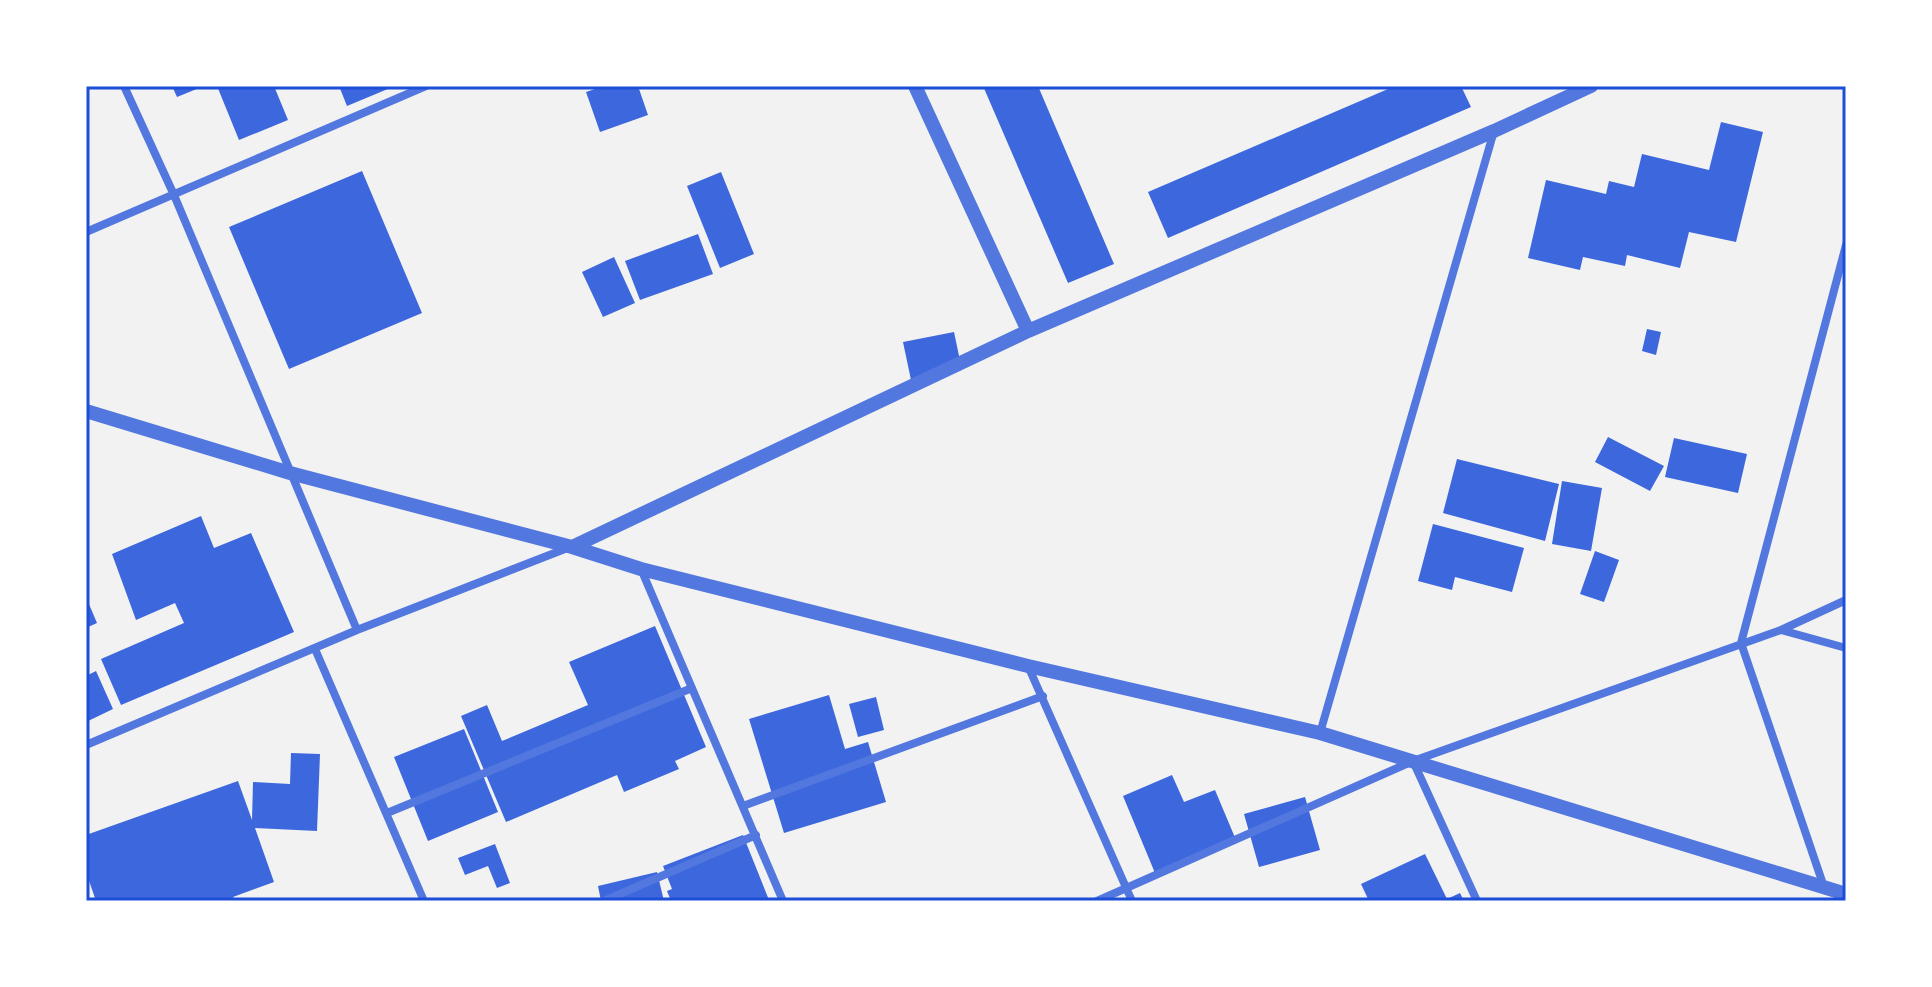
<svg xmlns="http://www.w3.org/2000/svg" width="1932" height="987" font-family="Figtree,sans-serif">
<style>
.building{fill:#3d67dc}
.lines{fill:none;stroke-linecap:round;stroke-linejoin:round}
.minor{stroke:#5277de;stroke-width:8}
.tertiary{stroke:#5277de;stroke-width:14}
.neatline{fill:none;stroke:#1d4ed8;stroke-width:3}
</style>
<rect width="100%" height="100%" fill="#f2f2f2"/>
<path class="building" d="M 172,86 L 204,86 L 177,97 Z
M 217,86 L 274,86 L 288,120 L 239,140 Z
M 339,86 L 395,86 L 347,106 Z
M 604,86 L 638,86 L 648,115 L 600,132 L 586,92 Z
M 983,86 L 1038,86 L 1114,264 L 1068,283 Z
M 1395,86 L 1461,86 L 1471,107 L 1168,238 L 1148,192 Z
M 1721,122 L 1763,132 L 1736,242 L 1689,232 L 1680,268 L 1627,255 L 1625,266 L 1583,257 L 1580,270 L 1528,258 L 1546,180 L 1606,194 L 1609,181 L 1634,187 L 1642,154 L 1709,170 Z
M 362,171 L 422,313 L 289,369 L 229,227 Z
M 721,172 L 754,254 L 720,268 L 687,186 Z
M 698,234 L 713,274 L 640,300 L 625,261 Z
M 614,257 L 635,303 L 603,317 L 582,272 Z
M 1647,329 L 1661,332 L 1656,355 L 1642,351 Z
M 954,332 L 962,370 L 911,380 L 903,342 Z
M 1608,437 L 1664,466 L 1650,491 L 1595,462 Z
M 1674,438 L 1747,454 L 1738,493 L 1665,477 Z
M 1457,459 L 1559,484 L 1545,541 L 1443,513 Z
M 1562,481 L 1602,488 L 1591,551 L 1552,544 Z
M 201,516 L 214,548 L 251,533 L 294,632 L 121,705 L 101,659 L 184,623 L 175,603 L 136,620 L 112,554 Z
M 1433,524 L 1524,548 L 1512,592 L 1455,577 L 1452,590 L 1418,581 Z
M 1595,551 L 1619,560 L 1604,602 L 1580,594 Z
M 86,597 L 97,623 L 86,628 Z
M 655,626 L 706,747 L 675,761 L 679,769 L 624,792 L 617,775 L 506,822 L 461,716 L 487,705 L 502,741 L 588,705 L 569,662 Z
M 96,671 L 113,709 L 86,722 L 86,676 Z
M 829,695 L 845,749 L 868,742 L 886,802 L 784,833 L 749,719 Z
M 876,697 L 884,730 L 858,737 L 849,704 Z
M 464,729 L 498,812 L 428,841 L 394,757 Z
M 291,753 L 320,754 L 317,831 L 255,828 L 274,882 L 233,897 L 235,901 L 96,901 L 86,872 L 86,835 L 238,781 L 252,820 L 253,782 L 290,784 Z
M 1172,775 L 1184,802 L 1215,790 L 1236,840 L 1155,873 L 1123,796 Z
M 1305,797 L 1320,850 L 1259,867 L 1244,814 Z
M 743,835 L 769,900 L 671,901 L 667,891 L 672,889 L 663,866 Z
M 495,844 L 510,883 L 497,888 L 488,866 L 465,875 L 458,858 Z
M 1425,854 L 1447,899 L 1460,893 L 1464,901 L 1369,901 L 1361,884 Z
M 657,872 L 664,901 L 601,901 L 598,886 Z"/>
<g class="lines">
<path class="minor" d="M 124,86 L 174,195 L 357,630
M 86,232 L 426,86
M 641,569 L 783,901
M 1781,630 L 1846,648
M 315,649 L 424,901
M 1028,666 L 1132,901
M 1320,733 L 1494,131
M 86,745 L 357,630 L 570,547
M 1413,761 L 1477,901
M 743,806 L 1043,696
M 387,813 L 692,688
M 1824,887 L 1741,643 L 1846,245
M 604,901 L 756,835
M 1097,901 L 1413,761 L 1781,630 L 1846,600"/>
<path class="tertiary" d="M 915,86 L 1028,331
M 86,411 L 290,473 L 572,547 L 641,569 L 1028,666 L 1320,733 L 1846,894
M 572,547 L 1028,331 L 1494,131 L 1591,86"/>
</g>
<rect width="1932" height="987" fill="none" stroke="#ffffff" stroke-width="176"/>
<rect x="88" y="88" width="1756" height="811" class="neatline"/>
</svg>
